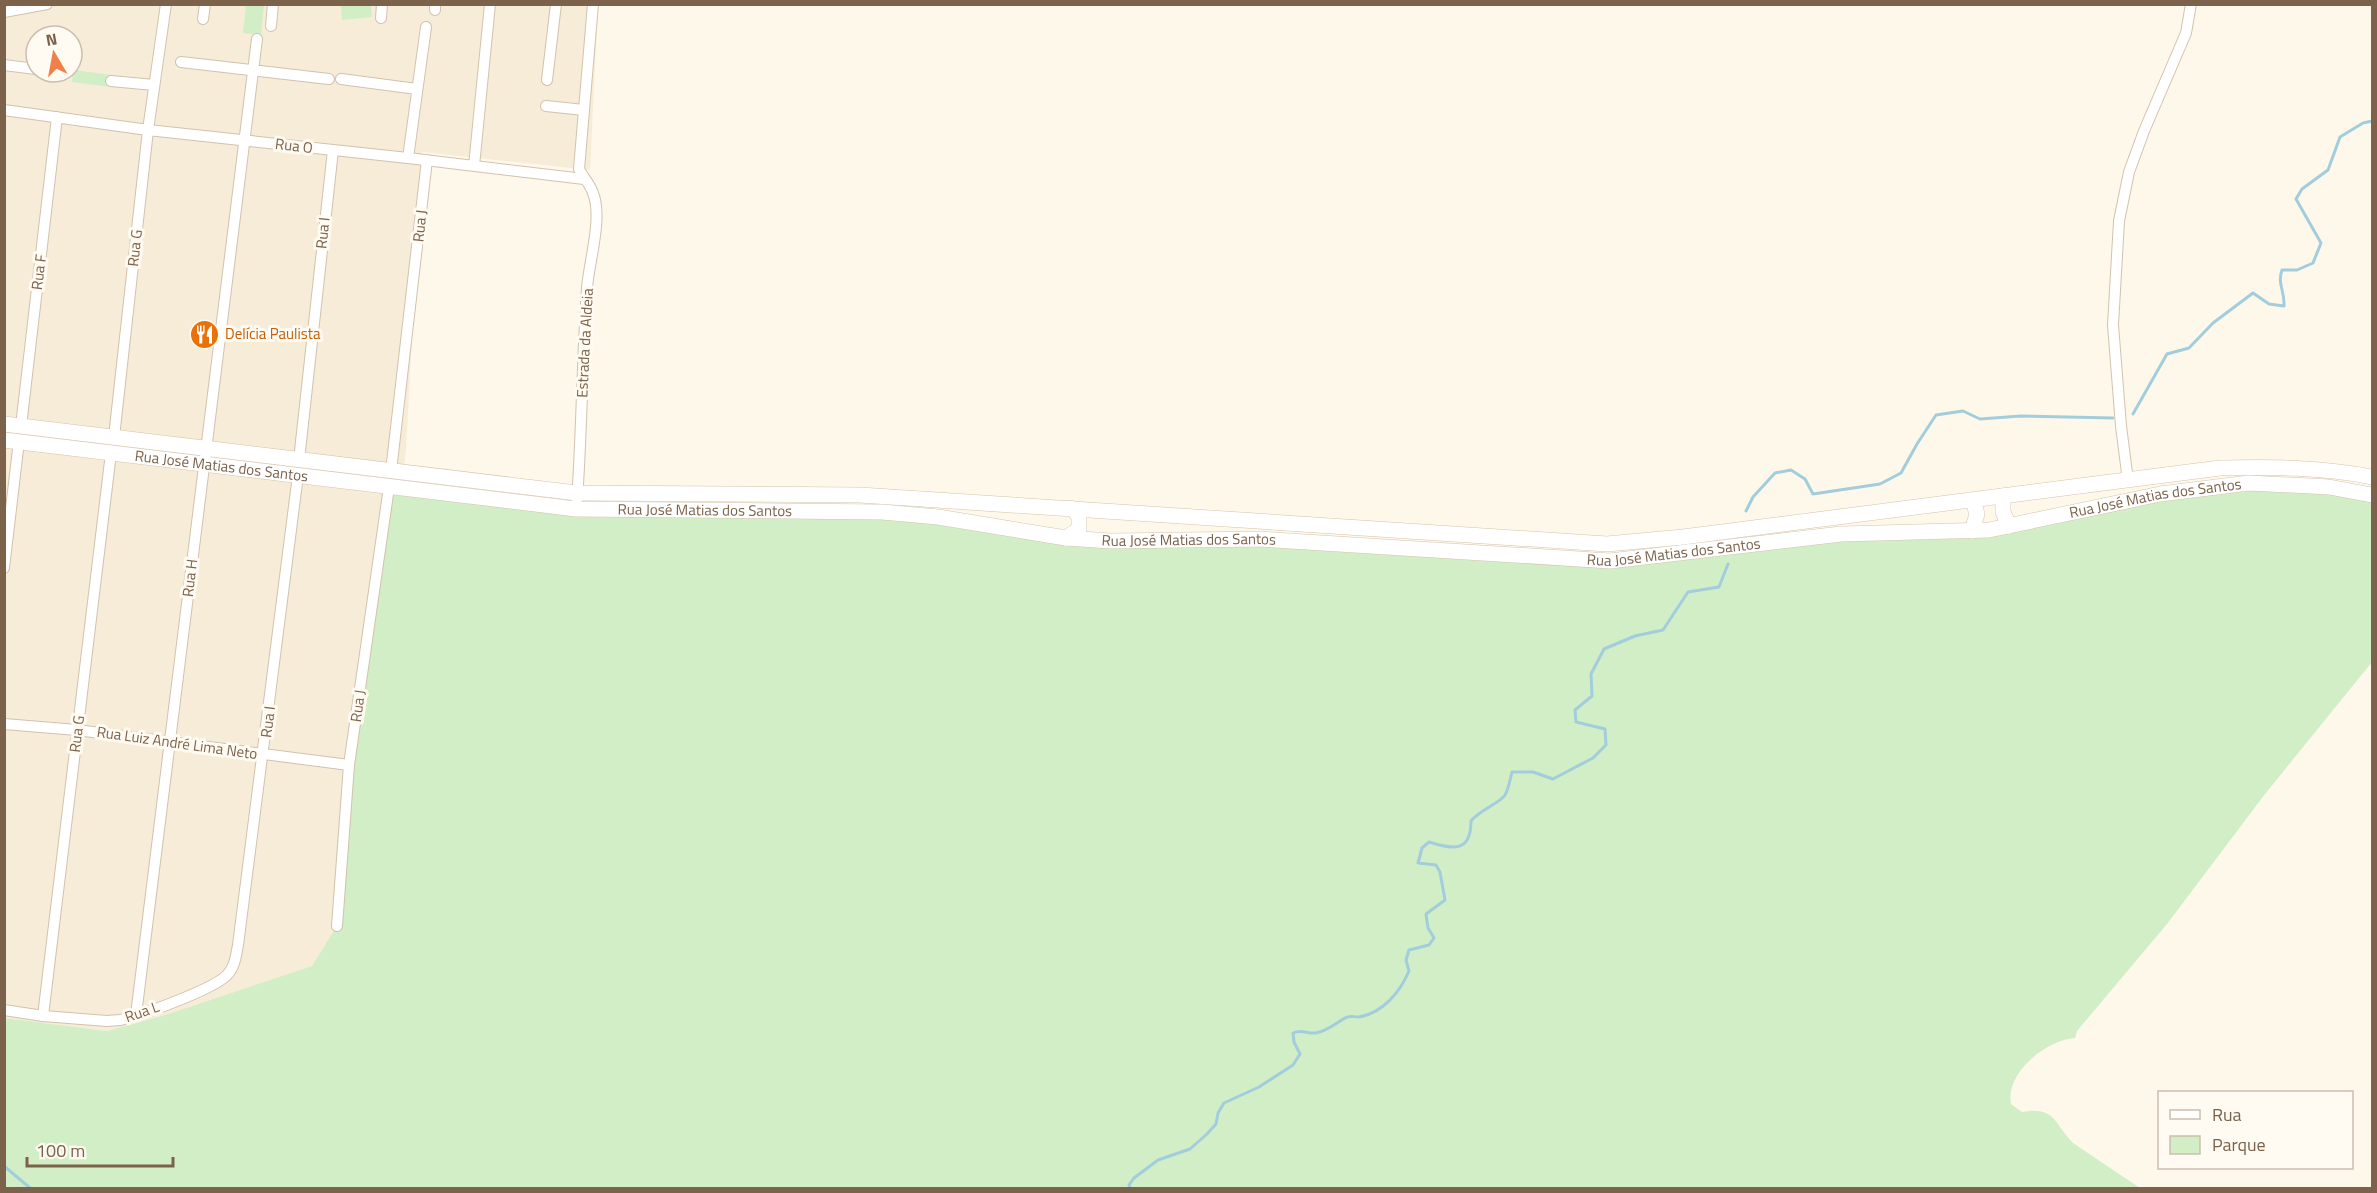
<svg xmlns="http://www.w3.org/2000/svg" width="2377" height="1193" font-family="'Titillium Web',sans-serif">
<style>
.residential{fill:#f6ecd8;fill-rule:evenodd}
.green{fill:#d2eec7}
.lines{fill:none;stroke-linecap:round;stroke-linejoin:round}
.stream{stroke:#a2cddd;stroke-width:3}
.minor-casing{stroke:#d2c2ae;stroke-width:12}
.secondary-casing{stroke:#d6c3ac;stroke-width:16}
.minor{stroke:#fff;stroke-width:10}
.secondary{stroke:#fff;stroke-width:15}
.labels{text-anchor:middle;stroke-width:6;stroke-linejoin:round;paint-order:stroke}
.street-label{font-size:15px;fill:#7c624a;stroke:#fffbf2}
.food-label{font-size:15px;fill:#c56008;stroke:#fffbf2;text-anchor:start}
</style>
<rect width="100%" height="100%" fill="#fef8eb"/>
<path class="residential" d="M 5,5 L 598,5 L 590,170 L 422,152 L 406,449 L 347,931 L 312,966 L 165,1015 L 107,1031 L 5,1018 ZM 36,36 L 72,36 L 72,72 L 36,72 Z"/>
<path class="green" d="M 246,5 L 264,5 L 261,35 L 243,33 Z
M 341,5 L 371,5 L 372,17 L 342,20 Z
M 73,70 L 112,75 L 111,87 L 72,82 Z
M 389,487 L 576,509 L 826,511 L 1136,541 L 1593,560 L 1841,534 L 1972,531 L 2200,488 L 2372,495 L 2372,662 L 2265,794 L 2167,924 L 2077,1031 L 2075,1038 C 2046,1040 2005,1073 2011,1104 L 2022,1112 C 2056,1106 2054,1124 2073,1143 L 2140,1188 L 5,1188 L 5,1018 L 107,1031 L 165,1015 L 312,966 L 337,926 L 349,765 Z"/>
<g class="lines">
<path class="stream" d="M 2133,414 L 2167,354 L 2189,348 L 2213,323 L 2253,293 L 2269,304 L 2284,306 C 2285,291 2277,284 2282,270 L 2297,270 L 2313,263 L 2321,243 L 2296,199 L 2302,189 L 2328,170 L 2340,137 L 2363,123 L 2372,121
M 1746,511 L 1753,497 L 1775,473 L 1791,470 L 1805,479 L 1813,494 L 1880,484 L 1901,473 L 1917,444 L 1936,415 L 1963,411 L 1980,419 L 2021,416 L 2113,418
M 4,1166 L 30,1188
M 1130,1188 L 1129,1185 L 1134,1178 L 1158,1160 L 1190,1149 L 1207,1134 L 1216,1124 L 1218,1113 L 1224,1103 L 1259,1087 L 1293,1065 L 1300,1054 L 1294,1042 L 1293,1033 C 1302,1029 1307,1034 1316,1033 C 1327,1031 1336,1023 1345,1018 C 1350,1015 1353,1017 1359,1017 C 1383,1013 1400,992 1409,971 L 1406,960 L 1409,950 L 1429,945 L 1434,938 L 1428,928 L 1426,914 L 1445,900 L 1440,872 L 1436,865 L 1418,863 L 1422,848 L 1429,842 C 1454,850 1471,852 1471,821 C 1481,809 1499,804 1505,795 C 1509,788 1510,779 1512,772 L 1533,772 L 1553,779 L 1593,758 L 1606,745 L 1605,729 L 1576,722 L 1575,710 L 1592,696 L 1591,674 L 1604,649 L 1635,636 L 1663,630 L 1688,592 L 1719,587 L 1728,564"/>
<defs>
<path id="minor" d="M 435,10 L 435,4
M 4,12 L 47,4
M 381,18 L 382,4
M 203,19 L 205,4
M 271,26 L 273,4
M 181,62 L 329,79
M 4,65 L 36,69
M 60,72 L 64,72
M 341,79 L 417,89
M 547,80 L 556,4
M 111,81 L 154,85
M 546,106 L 584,110
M 4,110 L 148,130 L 408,158 L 584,179
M 408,158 L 426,27
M 474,166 L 490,4
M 21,426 L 57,117
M 114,437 L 148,130 L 166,4
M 299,460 L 333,150
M 391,471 L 427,160
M 2128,481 L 2121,426 L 2113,325 L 2119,221 L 2129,172 L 2144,131 L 2186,33 L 2191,4
M 577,500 C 582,430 582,359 587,288 C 589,261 603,218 593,193 C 590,184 583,177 579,169 L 593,4
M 4,568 L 19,441
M 4,724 L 77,730 L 349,765
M 337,926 L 349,765 L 389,487
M 4,1010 L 43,1016 L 107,1021 L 120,1020 C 140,1016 214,989 227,975 C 235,967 236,955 238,945 L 298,475
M 136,1015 L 257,39
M 43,1016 L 111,453"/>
<g id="secondary">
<path d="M 4,424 L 577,493 L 860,495 L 1607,544 L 1683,537 L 2220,468 C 2272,467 2322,467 2372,477"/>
<path id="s1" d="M 4,440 L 576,509 L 882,512 L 938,517 L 1066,538 L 1111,541 L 1259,539 L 1610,561 L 1841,534 L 1989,530 L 2160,494 L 2249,483 L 2329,487 L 2372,495"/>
<path d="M 2003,496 L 2003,512 L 2009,526"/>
<path d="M 1972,531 L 1977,514 L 1973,501"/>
<path d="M 1066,538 L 1079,529 L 1079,518 L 1076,512 L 1070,508"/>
</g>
</defs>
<use href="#minor" class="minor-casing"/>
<use href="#secondary" class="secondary-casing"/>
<use href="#minor" class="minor"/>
<use href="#secondary" class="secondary"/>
</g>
<defs>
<symbol id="restaurant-disc" viewBox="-11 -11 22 22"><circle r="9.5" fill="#e8710a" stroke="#fffbf2"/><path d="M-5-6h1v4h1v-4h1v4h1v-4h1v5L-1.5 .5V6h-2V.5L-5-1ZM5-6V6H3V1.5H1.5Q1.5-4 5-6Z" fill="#fff"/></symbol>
</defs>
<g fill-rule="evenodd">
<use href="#restaurant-disc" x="188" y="318" width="33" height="33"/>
</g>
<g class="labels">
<g class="street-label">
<text transform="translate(294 146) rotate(7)" y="5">Rua O</text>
<text transform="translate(420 226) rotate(-84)" y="5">Rua J</text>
<text transform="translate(323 233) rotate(-84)" y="5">Rua I</text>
<text transform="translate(135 248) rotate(-84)" y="5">Rua G</text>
<text transform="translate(39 272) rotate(-83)" y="5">Rua F</text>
<text transform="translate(585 343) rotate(-87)" y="5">Estrada da Aldeia</text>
<text dy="5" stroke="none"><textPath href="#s1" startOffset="219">Rua José Matias dos Santos</textPath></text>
<text dy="5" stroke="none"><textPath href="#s1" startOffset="2163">Rua José Matias dos Santos</textPath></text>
<text dy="5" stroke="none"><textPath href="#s1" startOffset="705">Rua José Matias dos Santos</textPath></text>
<text dy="5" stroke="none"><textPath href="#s1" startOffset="1191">Rua José Matias dos Santos</textPath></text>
<text dy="5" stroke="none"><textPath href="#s1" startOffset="1677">Rua José Matias dos Santos</textPath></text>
<text transform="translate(190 578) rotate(-83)" y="5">Rua H</text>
<text transform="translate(358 706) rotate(-82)" y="5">Rua J</text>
<text transform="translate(268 722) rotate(-83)" y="5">Rua I</text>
<text transform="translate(77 734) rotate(-83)" y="5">Rua G</text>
<text transform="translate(177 743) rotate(8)" y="5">Rua Luiz André Lima Neto</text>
<text transform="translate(142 1012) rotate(-19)" y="5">Rua L</text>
</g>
<g class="food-label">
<text x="225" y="339">Delícia Paulista</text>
</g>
</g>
<rect width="2377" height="1193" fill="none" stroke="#7c624a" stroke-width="12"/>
<rect x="2158" y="1091" width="195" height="78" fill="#fffbf2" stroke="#cbbeaf" stroke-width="1.5"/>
<rect x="2170" y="1110" width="30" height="9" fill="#ffffff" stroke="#cbbeaf" stroke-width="1.5"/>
<text x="2212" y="1121" font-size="18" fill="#7c624a">Rua</text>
<rect x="2170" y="1136" width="30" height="18" fill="#d2eec7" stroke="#cbbeaf" stroke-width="1.5"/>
<text x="2212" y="1151" font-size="18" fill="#7c624a">Parque</text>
<g transform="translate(54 54) rotate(350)"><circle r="28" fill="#fffbf2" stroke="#cbbeaf" stroke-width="1.5"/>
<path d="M0-4.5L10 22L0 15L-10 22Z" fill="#ef8049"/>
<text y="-9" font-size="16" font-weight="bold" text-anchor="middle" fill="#7c624a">N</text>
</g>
<path d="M27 1157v9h146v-9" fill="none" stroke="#7c624a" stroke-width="3"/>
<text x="36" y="1157" font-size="18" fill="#7c624a" stroke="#fffbf2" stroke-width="4.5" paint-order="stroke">100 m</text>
</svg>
